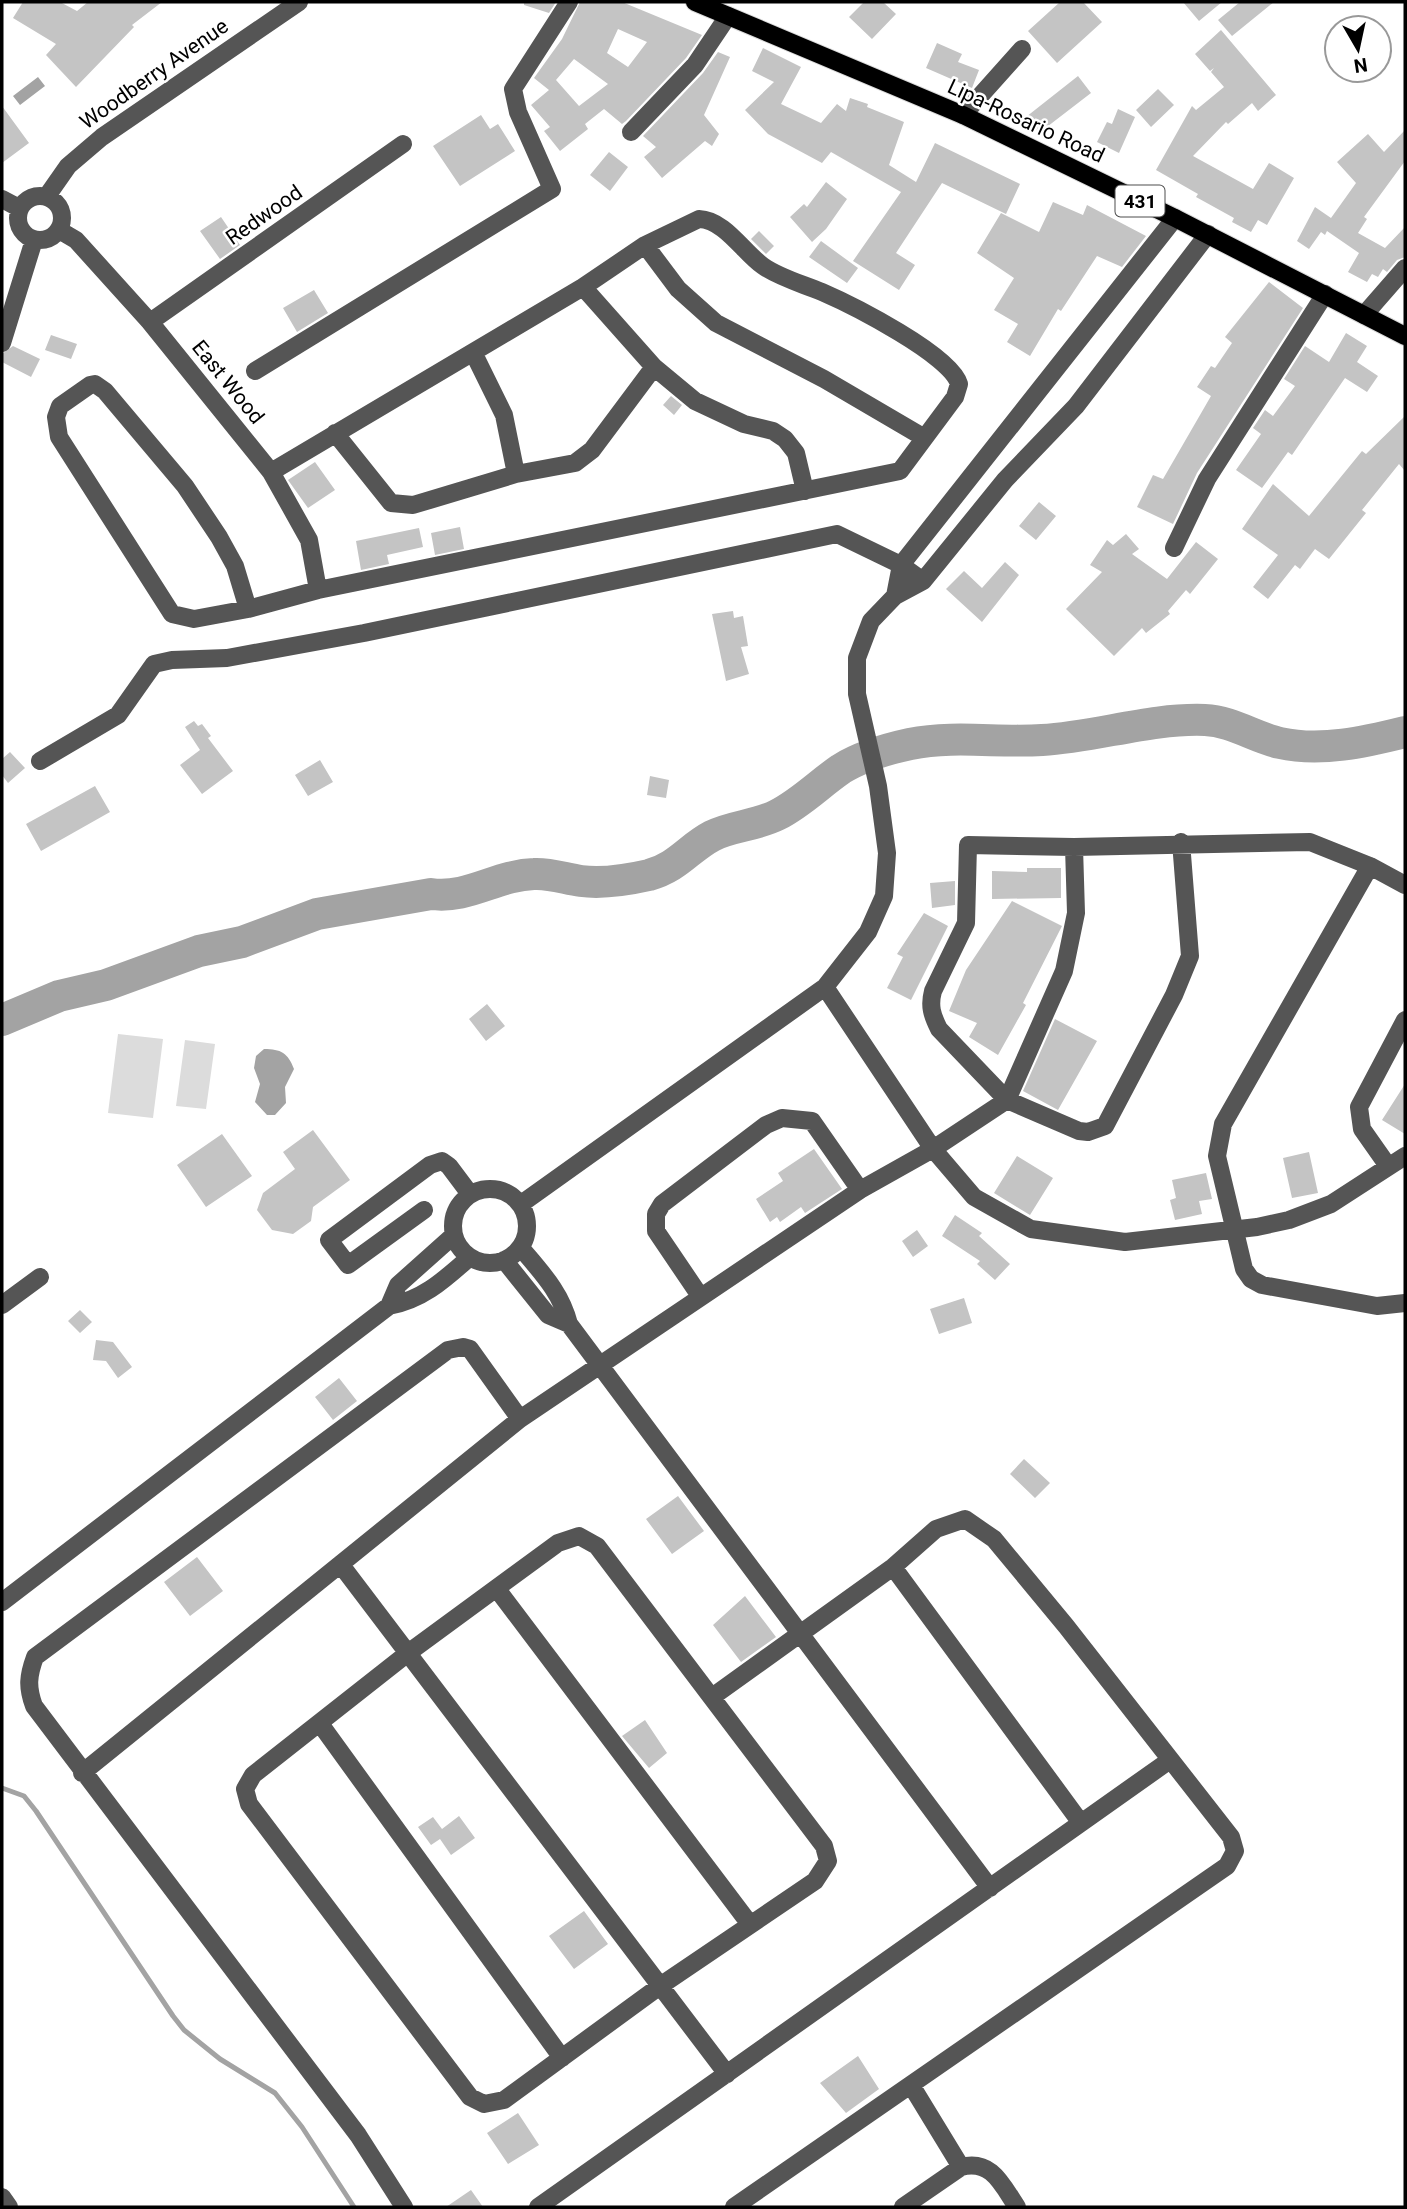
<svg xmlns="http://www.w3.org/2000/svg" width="1407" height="2209" font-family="Roboto,sans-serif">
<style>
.green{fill:#dcdcdc}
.water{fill:#a3a3a3}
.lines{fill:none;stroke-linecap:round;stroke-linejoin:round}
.stream{stroke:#a3a3a3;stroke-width:5}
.river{stroke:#a3a3a3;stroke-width:32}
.building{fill:#c4c4c4;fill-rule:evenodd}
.major-casing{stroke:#dbdbdb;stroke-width:20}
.minor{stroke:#555;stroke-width:18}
.major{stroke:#000;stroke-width:18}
.labels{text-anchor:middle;stroke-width:5;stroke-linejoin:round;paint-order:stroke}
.shield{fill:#fff;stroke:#4c4c4c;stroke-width:2}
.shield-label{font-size:19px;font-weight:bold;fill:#000}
.street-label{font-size:21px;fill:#000;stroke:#fff}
</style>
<rect width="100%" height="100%" fill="#fff"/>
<path class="green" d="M 118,1034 L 163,1039 L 153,1118 L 108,1113 Z
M 185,1040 L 215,1044 L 206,1109 L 176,1106 Z"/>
<path class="water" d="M 38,77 L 45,86 L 20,105 L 13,96 Z
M 264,1049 C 281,1049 288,1053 294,1069 L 285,1087 L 286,1103 L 275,1115 L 267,1115 L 255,1102 L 260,1084 L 254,1068 L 256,1056 Z"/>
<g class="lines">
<path class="stream" d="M 2,1788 L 24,1796 L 36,1811 L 173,2016 L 184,2030 L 220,2059 L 275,2093 L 302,2127 L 354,2207"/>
<path class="river" d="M 2,1020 L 59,996 L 106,985 L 199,951 L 242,942 L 317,914 L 431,894 C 469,899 497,875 534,874 C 550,873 566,879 581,881 C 604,884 627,880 649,875 C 678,867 689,848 712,836 C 731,826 755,826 777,815 C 801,803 819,784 841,769 C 862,756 887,749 910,744 C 955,735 998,743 1042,740 C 1097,737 1149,718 1205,720 C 1232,721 1254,737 1280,743 C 1321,752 1365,742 1405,732"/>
</g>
<path class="building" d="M 23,2 L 60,2 L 77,11 L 88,2 L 162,2 L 132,25 L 134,27 L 76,87 L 46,55 L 56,44 L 13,18 Z
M 524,2 L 556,2 L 549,13 L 524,5 Z
M 580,2 L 622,2 L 702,35 L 686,58 L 626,121 L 622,124 L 604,109 L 585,124 L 588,129 L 560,151 L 544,131 L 550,127 L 531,105 L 549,90 L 534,78 L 562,39 ZM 618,29 L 647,42 L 628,67 L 607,53 ZM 574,59 L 608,84 L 579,106 L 556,80 Z
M 864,2 L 883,2 L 896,14 L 872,39 L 849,17 Z
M 1060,2 L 1083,2 L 1102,22 L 1057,63 L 1028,31 Z
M 1183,2 L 1222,2 L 1199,21 Z
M 1240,2 L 1274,2 L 1232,36 L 1218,20 Z
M 1221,30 L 1276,95 L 1258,111 L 1252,103 L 1228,124 L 1226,122 L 1193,156 L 1253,189 L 1269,163 L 1294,178 L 1267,225 L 1258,220 L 1251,232 L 1232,222 L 1234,218 L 1196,197 L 1198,194 L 1156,170 L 1192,106 L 1196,110 L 1224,87 L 1211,72 L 1214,68 L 1210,71 L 1195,54 Z
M 937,43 L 962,54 L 958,62 L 979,70 L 972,88 L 926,68 Z
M 763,48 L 801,67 L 781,104 L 821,123 L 837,104 L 846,111 L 850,98 L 868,104 L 867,107 L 904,122 L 889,165 L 916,182 L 935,143 L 1020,184 L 1006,214 L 942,183 L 896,253 L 915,265 L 899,290 L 853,261 L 901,192 L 831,152 L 822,163 L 768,134 L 745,110 L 774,82 L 752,71 Z
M 718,52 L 730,57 L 704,115 L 719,134 L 712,146 L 705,141 L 662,178 L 644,157 L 656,147 L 643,136 L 703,73 Z
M 1078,76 L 1091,93 L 1039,133 L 1026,117 Z
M 1158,89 L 1174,105 L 1151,127 L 1136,110 Z
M 2,106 L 29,143 L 2,163 Z
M 1118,109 L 1135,117 L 1119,153 L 1097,142 L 1107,122 L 1112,124 Z
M 481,115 L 490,129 L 498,124 L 515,151 L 460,186 L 433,146 Z
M 1405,130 L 1405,161 L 1364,217 L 1367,219 L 1358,233 L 1385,248 L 1405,227 L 1405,257 L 1397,260 L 1387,272 L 1383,269 L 1378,277 L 1372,274 L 1367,282 L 1348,272 L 1359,253 L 1327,231 L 1325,235 L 1321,232 L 1309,249 L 1297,241 L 1315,207 L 1331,218 L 1356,183 L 1337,162 L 1368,134 L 1384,152 Z
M 609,152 L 628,167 L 610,191 L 590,175 Z
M 826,182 L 847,199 L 826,229 L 812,242 L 790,217 L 804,204 L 807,207 Z
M 1053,202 L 1083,215 L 1087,205 L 1146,236 L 1122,267 L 1097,256 L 1061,311 L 1058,309 L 1030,356 L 1007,342 L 1018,324 L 994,310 L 1014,278 L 977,253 L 1001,213 L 1039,232 Z
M 221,217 L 240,245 L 220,259 L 200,231 Z
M 759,231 L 774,246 L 766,254 L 751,239 Z
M 821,241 L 858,268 L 847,283 L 809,257 Z
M 1269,282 L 1303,308 L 1197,473 L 1173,524 L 1137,507 L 1153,475 L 1163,479 L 1211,396 L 1197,387 L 1211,366 L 1215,368 L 1232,343 L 1225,337 Z
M 314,290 L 328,313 L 297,332 L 283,308 Z
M 1346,333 L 1367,346 L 1357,362 L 1378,376 L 1367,392 L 1345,378 L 1292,455 L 1288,452 L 1262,488 L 1236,470 L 1261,434 L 1253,428 L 1265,410 L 1273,416 L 1295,386 L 1284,379 L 1305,346 L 1329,362 Z
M 51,335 L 77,344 L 71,359 L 45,350 Z
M 13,346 L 40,359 L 31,377 L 2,362 L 2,354 Z
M 671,396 L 682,405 L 674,415 L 663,405 Z
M 1405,416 L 1405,471 L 1399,464 L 1362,510 L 1366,513 L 1329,559 L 1315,549 L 1300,569 L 1295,565 L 1268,599 L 1253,587 L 1278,555 L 1242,529 L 1273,484 L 1309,516 L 1362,451 L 1366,454 Z
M 315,462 L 335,490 L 308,508 L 288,480 Z
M 1039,502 L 1056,516 L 1036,540 L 1019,526 Z
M 460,527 L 464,549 L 435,555 L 431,533 Z
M 419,528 L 423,547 L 387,555 L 389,564 L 361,570 L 356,541 Z
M 1126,534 L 1139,549 L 1132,554 L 1167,579 L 1196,542 L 1218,559 L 1190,594 L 1186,590 L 1168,611 L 1170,614 L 1146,633 L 1142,628 L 1114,656 L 1066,609 L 1102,572 L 1090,565 L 1107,540 L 1113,545 Z
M 1005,562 L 1019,575 L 982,622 L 946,589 L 964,571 L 982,588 Z
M 733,611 L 734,618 L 743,616 L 748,646 L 741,647 L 749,674 L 726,681 L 712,614 Z
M 194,721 L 198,726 L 202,724 L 211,736 L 208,738 L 233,771 L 202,794 L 180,765 L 200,750 L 185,727 Z
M 10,752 L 25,768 L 8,783 L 2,775 L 2,759 Z
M 320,760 L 333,782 L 308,796 L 295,775 Z
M 650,776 L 669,780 L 666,798 L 647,795 Z
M 95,786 L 110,812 L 41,851 L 26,824 Z
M 1027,868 L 1061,868 L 1061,898 L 992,899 L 992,871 L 1027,872 Z
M 955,881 L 955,905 L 932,908 L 930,883 Z
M 1012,901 L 1062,926 L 1023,1003 L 1026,1005 L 998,1055 L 969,1037 L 977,1023 L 949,1011 L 966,970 Z
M 924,913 L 948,926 L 911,1000 L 887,988 L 903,957 L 897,954 Z
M 487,1004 L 505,1026 L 486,1041 L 469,1019 Z
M 1055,1019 L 1097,1041 L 1058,1110 L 1023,1091 Z
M 1405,1084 L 1405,1134 L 1382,1120 Z
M 313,1130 L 350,1180 L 313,1207 L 311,1221 L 293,1234 L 272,1230 L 257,1210 L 263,1193 L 295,1169 L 283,1152 Z
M 222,1134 L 252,1176 L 206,1207 L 177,1165 Z
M 814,1149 L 842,1189 L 805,1213 L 801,1207 L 780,1222 L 777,1217 L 770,1222 L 756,1199 L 783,1181 L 778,1173 Z
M 1309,1152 L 1318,1193 L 1292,1198 L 1283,1158 Z
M 1017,1156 L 1053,1178 L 1030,1215 L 994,1193 Z
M 1206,1173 L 1212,1199 L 1199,1201 L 1202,1214 L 1175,1220 L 1170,1200 L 1176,1198 L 1172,1180 Z
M 955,1215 L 982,1233 L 979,1236 L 1010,1264 L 995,1280 L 977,1264 L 980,1261 L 942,1236 Z
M 917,1230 L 928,1246 L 913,1257 L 902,1241 Z
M 964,1298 L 972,1323 L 939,1334 L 930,1309 Z
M 80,1310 L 92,1322 L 80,1333 L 68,1321 Z
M 96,1340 L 113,1342 L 132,1367 L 118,1378 L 106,1361 L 93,1360 Z
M 339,1378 L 357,1401 L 333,1420 L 315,1397 Z
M 1024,1459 L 1050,1483 L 1035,1498 L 1010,1474 Z
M 678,1496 L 704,1531 L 672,1554 L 646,1519 Z
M 197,1557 L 223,1591 L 190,1616 L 164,1582 Z
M 745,1596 L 776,1637 L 741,1662 L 713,1625 Z
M 645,1720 L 667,1753 L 649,1768 L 622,1736 Z
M 459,1816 L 475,1838 L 451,1855 L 440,1839 L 431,1845 L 418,1827 L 433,1817 L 442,1829 Z
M 584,1911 L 608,1944 L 574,1969 L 549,1936 Z
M 858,2056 L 879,2089 L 846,2113 L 820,2083 Z
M 518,2113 L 539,2145 L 508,2164 L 487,2133 Z
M 471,2190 L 483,2207 L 446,2207 Z"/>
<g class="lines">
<defs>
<path id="major" d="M 695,2 L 963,115 L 1175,218 L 1405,336"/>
</defs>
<use href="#major" class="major-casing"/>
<path class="minor" d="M 963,115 L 1022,49
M 631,132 L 695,65 L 728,16
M18 218a22 22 0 1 1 44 0a22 22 0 1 1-44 0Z
M 47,196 L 68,166 L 102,137 L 299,2
M 2,199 L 19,208
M 59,230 L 76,240 L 150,322 L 271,472 L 309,540 L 318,590
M 645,245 L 678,289 L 716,323 L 824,379 L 923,437
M 583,287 L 654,367 L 695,401 L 744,424 L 773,431 L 785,439 L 796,453 L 805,491
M 1364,315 L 1405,268
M 150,322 L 403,144
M 2,343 L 34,240
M 473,352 L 504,415 L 516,474
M 255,371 L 552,189 L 518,112 L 513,89 L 569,2
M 335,433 L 391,503 L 413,505 L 516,474 L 575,463 L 592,450 L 654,367
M 1174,548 L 1207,479 L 1325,294
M 895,596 L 901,565 L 1175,218
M 248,609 L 235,566 L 219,537 L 185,486 L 105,391 L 95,384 L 90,385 L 60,406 L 56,417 L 59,437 L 172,614 L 194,619 L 248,609 L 318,590 L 900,471 L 955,397 L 959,384 C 951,355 852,305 822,292 C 803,284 780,278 763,266 C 743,252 725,220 699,219 L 645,245 L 583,287 L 271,472
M 40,761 L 118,715 L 154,664 L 172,660 L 227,658 L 364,633 L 837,534 L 901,565 L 923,581
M 1181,842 L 1190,956 L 1174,995 L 1105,1126 L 1088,1132 L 1079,1131 L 1007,1100 L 939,1029 C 932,1015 929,1006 933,991 L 966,923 L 968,845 L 1074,847 L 1310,842 L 1370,866 L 1405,885
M 1370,866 L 1223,1124 L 1217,1156 L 1244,1269 L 1251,1279 L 1262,1285 L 1377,1306 L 1405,1303
M 825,987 L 933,1149 L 974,1197 L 1031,1229 L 1125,1242 L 1257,1227 L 1289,1220 L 1331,1204 L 1405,1156
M 1388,1166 L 1362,1129 L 1359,1107 L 1405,1020
M453 1226a37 37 0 1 1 74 0a37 37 0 1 1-74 0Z
M 521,1204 L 825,987 L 868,932 L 884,896 L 887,853 L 878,786 L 857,694 L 857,658 L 871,621 L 895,596 L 923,581 L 1005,480 L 1076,406 L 1208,234
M 424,1210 L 348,1265 L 329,1240 L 430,1165 L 442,1161 L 449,1166 L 470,1194
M 521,1248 C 541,1272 561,1292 569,1324 L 990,1888
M 504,1260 L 548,1315 L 569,1324
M 700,1296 L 656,1231 L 656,1214 L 662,1204 L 766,1125 L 782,1118 L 812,1121 L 860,1190
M 2,1305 L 40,1277
M 389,1306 L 398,1285 L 454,1235
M 579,1536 L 597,1546 L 824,1846 L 828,1861 L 815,1881 L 660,1986 L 504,2100 L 484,2104 L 470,2097 L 249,1804 L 245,1789 L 253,1775 L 408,1653 L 558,1543 Z
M 341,1565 L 727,2074
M 893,1567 L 1081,1823
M 497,1589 L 749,1923
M 2,1602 L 389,1306 C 423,1300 445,1279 470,1257
M 712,1697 L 893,1567 L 936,1529 L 965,1519 L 994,1539 L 1066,1626 L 1231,1837 L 1235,1851 L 1227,1866 L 734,2207
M 321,1725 L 562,2058
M 82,1773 L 520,1419 L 860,1190 L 933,1149 L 1007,1100 L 1064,971 L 1076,913 L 1074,847
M 911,2085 L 961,2167
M 2,2197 L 9,2207
M 404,2207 L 358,2135 L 34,1706 C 27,1687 28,1676 35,1657 L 448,1350 L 463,1347 L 470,1349 L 520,1419
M 538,2207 L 1170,1760
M 903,2207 L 961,2167 C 992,2159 1002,2185 1017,2207"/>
<use href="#major" class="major"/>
</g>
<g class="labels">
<rect class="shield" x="1115.5" y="185.5" width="49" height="31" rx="5"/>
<g class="shield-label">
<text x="1140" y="208">431</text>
</g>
<g class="street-label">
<text transform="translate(154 74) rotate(-35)" y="7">Woodberry Avenue</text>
<text transform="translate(1026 121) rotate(25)" y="7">Lipa-Rosario Road</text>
<text transform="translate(264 215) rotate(-35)" y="7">Redwood</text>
<text transform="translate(228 382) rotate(51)" y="7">East Wood</text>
</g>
</g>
<rect width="1407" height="2209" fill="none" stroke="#000000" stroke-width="7"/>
<g transform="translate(1358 49) rotate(171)"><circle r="33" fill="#ffffff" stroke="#999999" stroke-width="2"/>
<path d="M0-5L12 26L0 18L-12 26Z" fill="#000000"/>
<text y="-10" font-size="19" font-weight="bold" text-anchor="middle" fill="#000000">N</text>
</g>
</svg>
